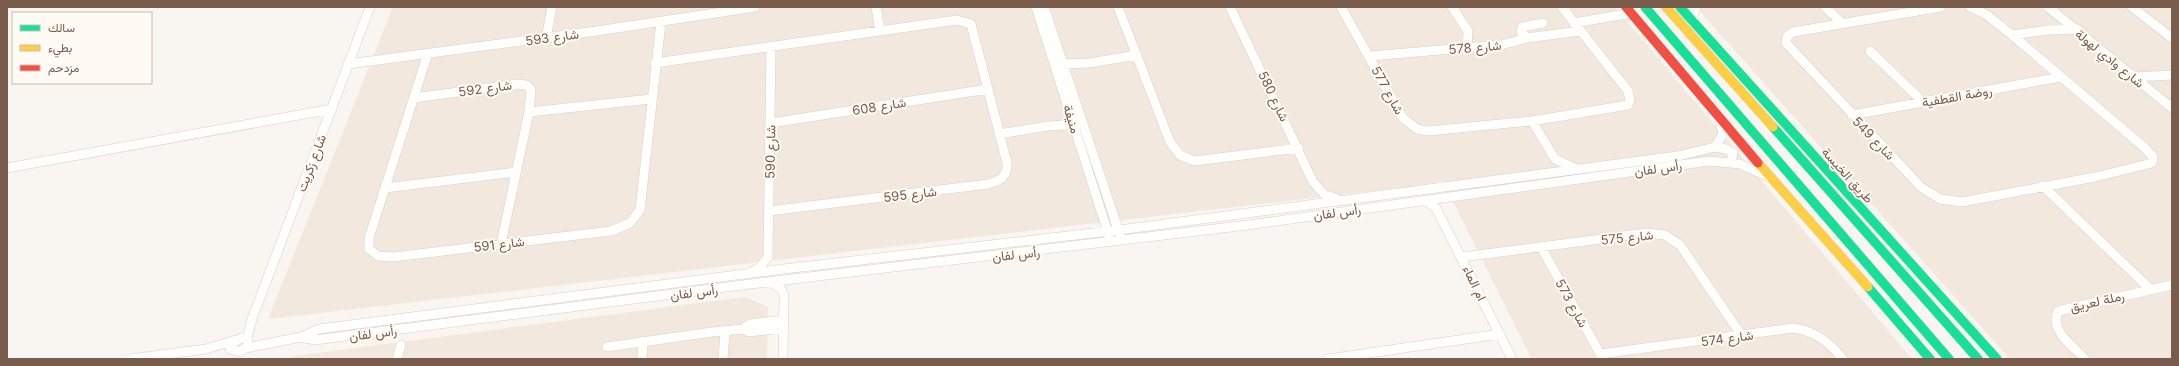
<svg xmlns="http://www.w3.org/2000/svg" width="2179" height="366" font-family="Inter,Vazirmatn,sans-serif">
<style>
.residential{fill:#f2e8de}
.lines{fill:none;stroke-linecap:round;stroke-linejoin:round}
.street-casing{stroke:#d7d1cb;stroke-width:10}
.fast-casing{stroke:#d9d2cb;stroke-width:10}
.slow-casing{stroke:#d9d2cb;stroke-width:10}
.jam-casing{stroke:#d9d2cb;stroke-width:10}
.street{stroke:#fefefd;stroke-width:9}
.fast{stroke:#16e098;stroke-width:9}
.slow{stroke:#ffcf43;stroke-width:9}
.jam{stroke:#f24e42;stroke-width:9}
.labels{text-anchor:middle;stroke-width:4;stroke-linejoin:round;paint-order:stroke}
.street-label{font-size:13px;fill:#7a5c4d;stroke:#fffaf3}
</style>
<rect width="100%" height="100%" fill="#f9f5f0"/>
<path class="residential" d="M 393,7 L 1615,7 L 1912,359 L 1532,359 L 1443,181 L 1407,187 L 268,319 Z
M 1696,7 L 2172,7 L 2172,359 L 2010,359 Z
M 745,297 L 768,307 L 767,359 L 291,359 L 295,356 Z"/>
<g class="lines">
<defs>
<path id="street" d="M 876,7 L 880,31
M 1036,7 L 1109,236
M 1044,7 L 1120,235
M 1118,7 L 1170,142 L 1180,155 L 1194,161 L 1299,148
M 1230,7 L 1313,182 L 1324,194 L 1337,199
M 1341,7 L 1403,118 L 1417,129 L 1428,131 L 1532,121 L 1628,105 L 1630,100 L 1628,91 L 1562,7
M 1452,7 L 1468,31 L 1467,48
M 1825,7 L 1843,24
M 1941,7 L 1793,32 L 1787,37 L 1786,43 L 1921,187 L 1940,199 L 1962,202 L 2095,177 L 2152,163 L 2153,157 L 2145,148 L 2012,35 L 1987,15 L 1970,7
M 2048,7 L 2172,108
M 2132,7 L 2172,38
M 1574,23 L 1632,13
M 1694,23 L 1693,16 L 1696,7
M 2012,35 L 2048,30 L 2078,29
M 546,38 L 552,7
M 1527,38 L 1521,32 L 1522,27 L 1543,23
M 1870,51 L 1923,102
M 428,53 L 369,238 L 369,249 L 378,256 L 393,257 L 611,231 L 630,223 L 640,210 L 661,22
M 1369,56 L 1501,45 L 1527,38 L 1580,31
M 655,63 L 957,20 L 971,24 L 1007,163 C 1008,176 1000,181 988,184 L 769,211
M 348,64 L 597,31 L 755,7
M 1063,64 L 1089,63 L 1137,55
M 2134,77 L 2172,75
M 414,98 L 518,84 L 526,85 L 531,89 L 529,112 L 501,244
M 529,112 L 651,99
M 1852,115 L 2061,77
M 1532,121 L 1555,159 L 1577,169
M 771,123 L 988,89
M 999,134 L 1048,126 L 1080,124
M 1715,147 L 1726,149 L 1733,153 L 1731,161
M 7,168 L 332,109
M 2043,186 L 2150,289
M 385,188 L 516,172
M 1425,200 L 1436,208 L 1512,359
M 1541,247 L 1603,359
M 1462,257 L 1647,233 L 1665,235 L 1680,245 L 1742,336
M 752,272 L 760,267 L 768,257 L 771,47
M 771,282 L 781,289 L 784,295 L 783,359
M 743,329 L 750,324 L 784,320
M 301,337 L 319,329 L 784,269 L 1119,230 L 1678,156 L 1715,147 L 1723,134 L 1720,120
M 241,338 L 248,339 L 248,345 L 240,352 L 230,349 L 232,344 Z
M 247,339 L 252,319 L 370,7
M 607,347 L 712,332 L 743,329 L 749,332 L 784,328
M 246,348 L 301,337 L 315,340 L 742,285 L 1248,225 L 1709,161 L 1740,164 L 1769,177
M 1600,354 L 1793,328 C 1815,331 1829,342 1843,359
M 130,359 L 206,349 L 236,340
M 397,359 L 401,345
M 642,359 L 643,341
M 723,359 L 725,332
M 1328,359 L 1500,334
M 2085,359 C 2073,346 2049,331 2058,311 L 2172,285"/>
<path id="fast" d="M 1645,7 L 1949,359
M 1680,7 L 1997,359
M 1773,127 L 1978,359
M 1868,287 L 1930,359"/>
<path id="slow" d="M 1666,7 L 1773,127
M 1758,163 L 1868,287"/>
<path id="jam" d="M 1626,7 L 1758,163"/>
</defs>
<use href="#street" class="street-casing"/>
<use href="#fast" class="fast-casing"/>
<use href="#slow" class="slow-casing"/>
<use href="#jam" class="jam-casing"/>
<use href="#street" class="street"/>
<use href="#fast" class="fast"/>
<use href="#slow" class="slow"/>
<use href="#jam" class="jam"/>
</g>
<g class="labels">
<g class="street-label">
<text transform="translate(552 37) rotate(-8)" y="5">شارع 593</text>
<text transform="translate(1475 47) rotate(-5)" y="5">شارع 578</text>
<text transform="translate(2110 58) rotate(39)" y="5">شارع وادي لهولة</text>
<text transform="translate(485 88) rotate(-8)" y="5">شارع 592</text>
<text transform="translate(1388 90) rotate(61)" y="5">شارع 577</text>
<text transform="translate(1274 96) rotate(64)" y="5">شارع 580</text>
<text transform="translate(1957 96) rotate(-10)" y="5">روضة القطفية</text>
<text transform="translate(879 106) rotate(-9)" y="5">شارع 608</text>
<text transform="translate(1072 119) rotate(73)" y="5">منيفة</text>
<text transform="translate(1874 138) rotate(46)" y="5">شارع 549</text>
<text transform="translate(770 152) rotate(-89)" y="5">شارع 590</text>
<text transform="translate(311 163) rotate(-69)" y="5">شارع زكريت</text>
<text transform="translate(1658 168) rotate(-8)" y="5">رأس لفان</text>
<text transform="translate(1848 175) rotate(48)" y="5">طريق الخيسة</text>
<text transform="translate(910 194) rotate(-7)" y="5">شارع 595</text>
<text transform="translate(1337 212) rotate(-8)" y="5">رأس لفان</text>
<text transform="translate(1627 237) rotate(-6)" y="5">شارع 575</text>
<text transform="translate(499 244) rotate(-7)" y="5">شارع 591</text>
<text transform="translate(1016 254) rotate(-6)" y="5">رأس لفان</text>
<text transform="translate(1475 283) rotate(64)" y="5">ام الماء</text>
<text transform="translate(694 292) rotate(-7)" y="5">رأس لفان</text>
<text transform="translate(2097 301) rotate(-13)" y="5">رملة لعريق</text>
<text transform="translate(1572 303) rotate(61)" y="5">شارع 573</text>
<text transform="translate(373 333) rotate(-7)" y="5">رأس لفان</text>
<text transform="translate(1727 338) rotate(-8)" y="5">شارع 574</text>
</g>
</g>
<rect width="2179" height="366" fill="none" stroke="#7a5c4d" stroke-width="16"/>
<rect x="12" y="12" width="140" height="72" fill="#fffaf3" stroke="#cabbb1"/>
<rect x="20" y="25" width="20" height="6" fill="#16e098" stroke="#cabbb1"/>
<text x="48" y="32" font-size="12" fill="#7a5c4d">سالك</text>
<rect x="20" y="45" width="20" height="6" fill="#ffcf43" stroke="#cabbb1"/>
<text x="48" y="52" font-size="12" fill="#7a5c4d">بطيء</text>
<rect x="20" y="65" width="20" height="6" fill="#f24e42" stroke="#cabbb1"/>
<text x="48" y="72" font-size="12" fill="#7a5c4d">مزدحم</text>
</svg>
